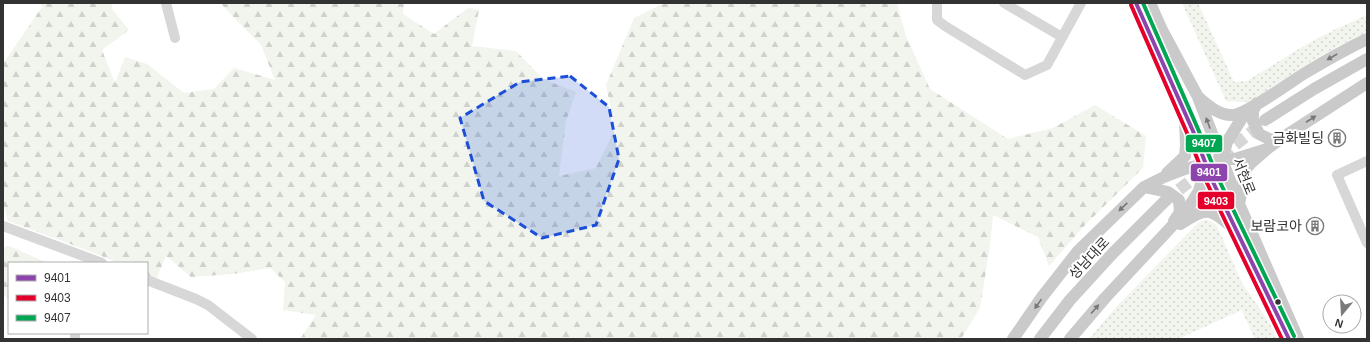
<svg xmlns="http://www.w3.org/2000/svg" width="1370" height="342" font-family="Helvetica,'Noto Sans KR',sans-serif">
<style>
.grass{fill:url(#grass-dots)}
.forest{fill:url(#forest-firs)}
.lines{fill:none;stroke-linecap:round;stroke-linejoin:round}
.major-tunnel{stroke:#d6d6d6;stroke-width:12;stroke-dasharray:12 6;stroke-linecap:butt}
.minor{stroke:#d7d7d7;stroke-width:10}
.major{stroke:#cacaca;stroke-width:12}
.bus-1-casing{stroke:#fff;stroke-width:7}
.bus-2-casing{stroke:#fff;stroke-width:7}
.bus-3-casing{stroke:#fff;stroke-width:7}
.bus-1{stroke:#8e44ad;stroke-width:4}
.bus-2{stroke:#e4002b;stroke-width:4}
.bus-3{stroke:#00a651;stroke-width:4}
.oneway{fill:#777}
.marked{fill:#1d4ed8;fill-opacity:0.2;stroke:#1d4ed8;stroke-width:3;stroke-dasharray:8 5;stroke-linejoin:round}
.bus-dot{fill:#333;stroke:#fff;stroke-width:1.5}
.labels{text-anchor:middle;stroke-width:4;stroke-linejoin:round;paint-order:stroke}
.poi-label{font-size:14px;fill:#333;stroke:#fff;text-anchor:end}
.street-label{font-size:14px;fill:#333;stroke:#fff}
.line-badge{stroke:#fff;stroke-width:1.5}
.badge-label{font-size:11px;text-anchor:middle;font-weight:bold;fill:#fff}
</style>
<defs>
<pattern id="grass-dots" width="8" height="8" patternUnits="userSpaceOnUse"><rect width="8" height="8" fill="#f1f5ed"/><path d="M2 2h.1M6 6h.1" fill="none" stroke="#cfd2cc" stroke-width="1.8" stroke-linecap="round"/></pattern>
<pattern id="forest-firs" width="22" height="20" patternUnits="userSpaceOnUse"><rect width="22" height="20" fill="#f1f5ed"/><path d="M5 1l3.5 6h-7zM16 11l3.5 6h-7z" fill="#cfd2cc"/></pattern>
</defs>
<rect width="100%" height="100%" fill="#fff"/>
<path class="grass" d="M 1182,3 L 1198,3 L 1234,82 L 1247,81 L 1307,44 L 1336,29 L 1367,15 L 1367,32 L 1340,45 L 1315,59 L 1249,102 L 1226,101 Z
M 1206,220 L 1212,222 L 1217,226 L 1242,283 L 1267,319 L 1278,339 L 1255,339 L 1242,311 L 1244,309 L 1178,339 L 1089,339 L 1118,305 L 1196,225 L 1201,221 Z"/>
<path class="forest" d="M 42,3 L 112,3 L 112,9 L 129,30 L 102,50 L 115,83 L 125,57 L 147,64 L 184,93 L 214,89 L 234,68 L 275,80 L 261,45 L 220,3 L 404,3 L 403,14 L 434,34 L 468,8 L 479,10 L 472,46 L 516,51 L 543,79 L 576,92 L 566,121 L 559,176 L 596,168 L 615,129 L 606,85 L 634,18 L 664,3 L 897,3 L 906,36 L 930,89 L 1008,139 L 1053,128 L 1095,105 L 1146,136 L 1143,168 L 1084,226 L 1049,266 L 1038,237 L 993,215 L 990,246 L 980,308 L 961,339 L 300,339 L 316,315 L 283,310 L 285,282 L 270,268 L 233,274 L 191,277 L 166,256 L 156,280 L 147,276 L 147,263 L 118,263 L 97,254 L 8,221 L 3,202 L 3,64 L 42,7 Z
M 9,246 L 48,263 L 9,263 L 9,300 L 3,294 L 3,248 Z"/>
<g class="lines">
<path class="major-tunnel" d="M 1165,201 L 1264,122"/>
<path class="minor" d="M 166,3 L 175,38
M 937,3 L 937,20 L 945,26 L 1025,75 L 1047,65 L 1081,3
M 1004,3 L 1062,37
M 1367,161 L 1337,175 L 1367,243
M 3,226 L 102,263
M 147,280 L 196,299 L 208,305 L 252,339
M 75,333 L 75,339"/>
<path class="major" d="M 1136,3 L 1193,131 L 1212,180 L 1289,339
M 1150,3 L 1161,28 L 1198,97 L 1239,204 L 1298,339
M 1198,97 C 1208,105 1219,116 1233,115 C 1245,115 1292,81 1305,73 C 1325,61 1346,49 1367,39
M 1257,103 L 1253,111 L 1253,121 L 1259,134 L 1271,140 L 1283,137
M 1265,120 L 1314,89 L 1367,59
M 1222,159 L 1227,142 L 1247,110
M 1167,173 L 1185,156 L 1186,145 L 1185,121
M 1144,187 L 1168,192 L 1179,200 L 1180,212 L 1174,221
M 1239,204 L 1246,169 L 1251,163 L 1267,149 L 1285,136 L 1367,83
M 1180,224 C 1208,207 1208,207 1233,228
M 1013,339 L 1042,297 L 1078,251 L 1144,187 L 1164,177 L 1185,169 L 1222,159 L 1235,159 L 1267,149
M 1040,339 L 1070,300 L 1113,253 L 1165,201
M 1070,339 L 1105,298 L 1187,210 L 1199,191 L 1206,164"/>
<defs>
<path id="bus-1" d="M 1136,3 L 1193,131 L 1212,180 L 1289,339"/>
<path id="bus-2" d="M 1131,5 L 1187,133 L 1207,183 L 1282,339"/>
<path id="bus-3" d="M 1143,3 L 1198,129 L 1218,178 L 1294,336"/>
</defs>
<use href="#bus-1" class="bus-1-casing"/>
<use href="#bus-2" class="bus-2-casing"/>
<use href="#bus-3" class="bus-3-casing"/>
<use href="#bus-1" class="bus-1"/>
<use href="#bus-2" class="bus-2"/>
<use href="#bus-3" class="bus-3"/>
</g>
<defs><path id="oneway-solid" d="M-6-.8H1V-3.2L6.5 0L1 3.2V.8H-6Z"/></defs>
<g class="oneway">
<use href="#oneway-solid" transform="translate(1332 57) rotate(150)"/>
<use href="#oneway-solid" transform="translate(1311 119) rotate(-33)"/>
<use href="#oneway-solid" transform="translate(1208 123) rotate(-110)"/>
<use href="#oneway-solid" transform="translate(1123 207) rotate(136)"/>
<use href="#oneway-solid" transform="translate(1038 304) rotate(125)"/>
<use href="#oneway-solid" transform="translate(1095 309) rotate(-49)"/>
</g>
<path class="marked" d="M 570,76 L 609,107 L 619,159 L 596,225 L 542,238 L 484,201 L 460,118 L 520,82 Z"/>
<defs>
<symbol id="building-ring" viewBox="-11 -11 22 22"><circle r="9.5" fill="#fff" stroke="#7a7a7a" stroke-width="1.5"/><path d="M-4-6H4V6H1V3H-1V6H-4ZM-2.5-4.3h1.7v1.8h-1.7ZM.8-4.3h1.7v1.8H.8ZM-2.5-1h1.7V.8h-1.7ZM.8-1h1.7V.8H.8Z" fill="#7a7a7a"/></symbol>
</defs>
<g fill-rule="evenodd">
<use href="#building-ring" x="1327" y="128" width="20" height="20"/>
<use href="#building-ring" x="1305" y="216" width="20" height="20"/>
</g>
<circle class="bus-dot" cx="1278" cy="302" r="3.5"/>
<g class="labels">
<g class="poi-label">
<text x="1324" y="143">금화빌딩</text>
<text x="1302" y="231">보람코아</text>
</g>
<g class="street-label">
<text transform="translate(1244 176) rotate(68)" y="5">서현로</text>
<text transform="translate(1089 258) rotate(-47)" y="5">성남대로</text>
</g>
</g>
<g class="line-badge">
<rect x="1185" y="134" width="38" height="19" rx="4" fill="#00a651"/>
<rect x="1190" y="163" width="38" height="19" rx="4" fill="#8e44ad"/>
<rect x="1197" y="191" width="38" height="19" rx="4" fill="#e4002b"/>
</g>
<g class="badge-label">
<text x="1204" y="147">9407</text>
<text x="1209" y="176">9401</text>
<text x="1216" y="205">9403</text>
</g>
<rect width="1370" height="342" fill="none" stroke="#333333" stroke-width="8"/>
<rect x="8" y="262" width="140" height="72" fill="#ffffff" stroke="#adadad"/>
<rect x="16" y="275" width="20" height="6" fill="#8e44ad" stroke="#adadad"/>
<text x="44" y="282" font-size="12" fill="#333333">9401</text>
<rect x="16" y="295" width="20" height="6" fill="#e4002b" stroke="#adadad"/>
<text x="44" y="302" font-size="12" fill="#333333">9403</text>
<rect x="16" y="315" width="20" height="6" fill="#00a651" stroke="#adadad"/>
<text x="44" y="322" font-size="12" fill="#333333">9407</text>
<g transform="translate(1342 314) rotate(198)"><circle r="19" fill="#ffffff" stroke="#adadad"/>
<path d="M0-3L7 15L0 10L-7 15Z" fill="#7a7a7a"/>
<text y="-6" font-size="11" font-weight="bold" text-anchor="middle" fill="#333333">N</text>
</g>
</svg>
